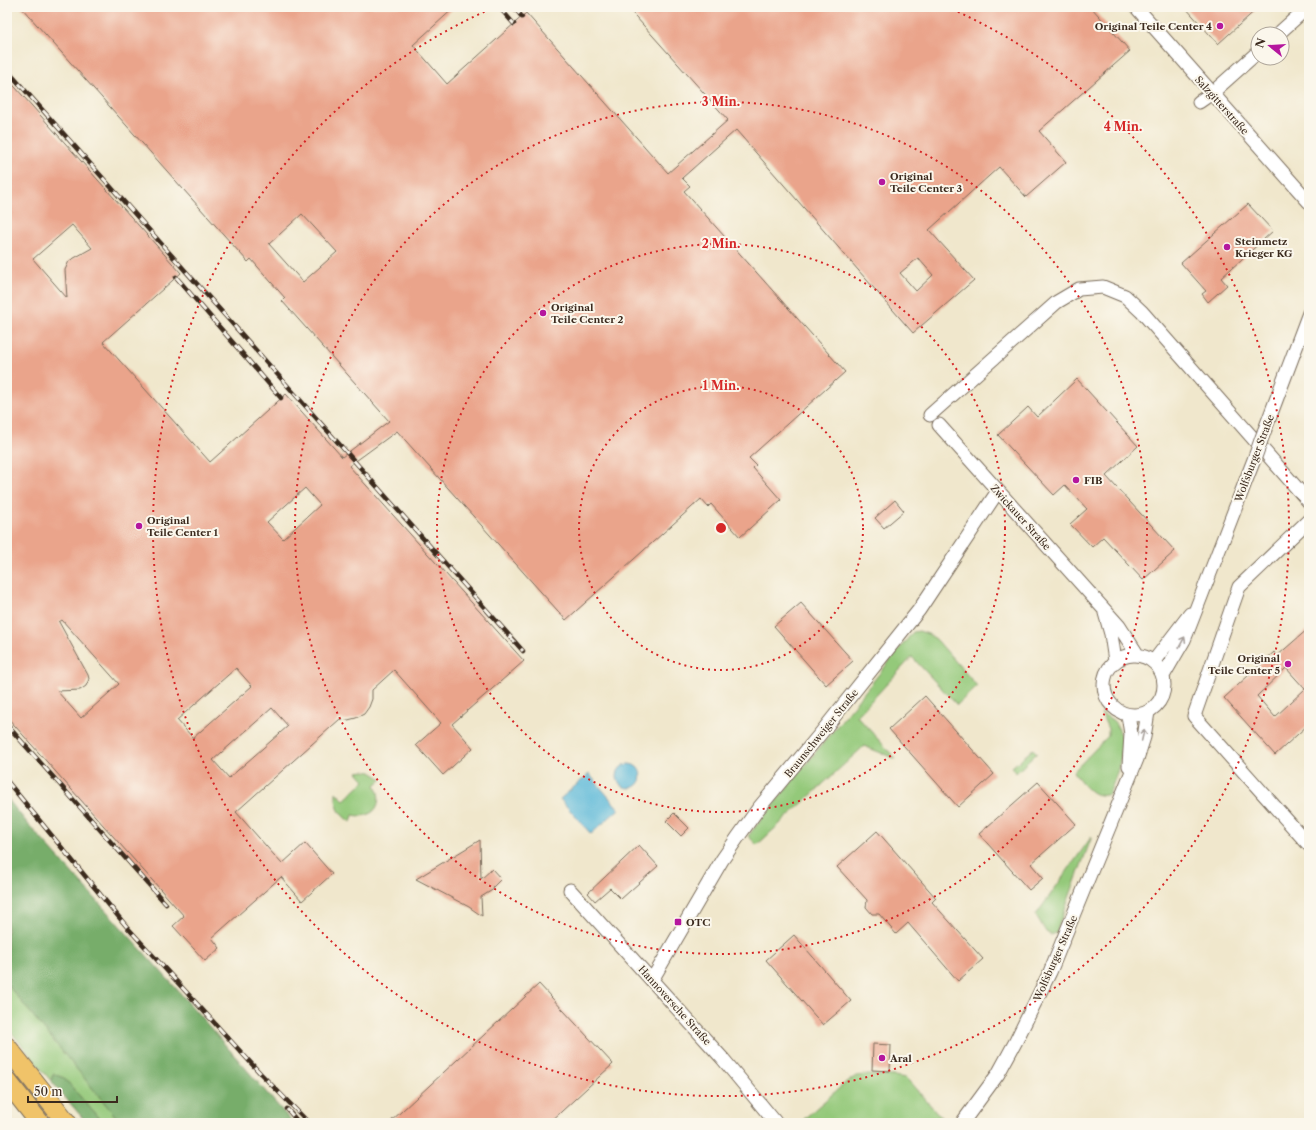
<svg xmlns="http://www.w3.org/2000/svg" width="1316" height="1130" font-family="'Libre Caslon Text',serif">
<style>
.green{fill:#94c97a;stroke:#687a4c}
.forest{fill:#77ad6a;stroke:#596c44}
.water{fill:#5ab8d8;stroke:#4a717b}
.building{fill:#eaa48b;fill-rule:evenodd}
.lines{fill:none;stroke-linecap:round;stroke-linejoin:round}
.minor-casing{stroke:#7a6c5b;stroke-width:15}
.highway-casing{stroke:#7a6c5b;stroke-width:21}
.minor{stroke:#fff;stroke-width:13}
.highway{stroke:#f0c369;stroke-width:19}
.rail-casing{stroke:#3b2a1e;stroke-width:4.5}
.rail{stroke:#fbf7ec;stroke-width:3;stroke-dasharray:9;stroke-linecap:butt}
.minor-bridge-casing{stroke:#7a6c5b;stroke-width:15;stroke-linecap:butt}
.minor-bridge{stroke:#fff;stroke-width:13}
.oneway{stroke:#a79f9a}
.ring{fill:none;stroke:#d62828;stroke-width:2;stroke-dasharray:2 4}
.poi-dot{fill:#b5179e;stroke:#fbf7ec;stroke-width:1.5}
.labels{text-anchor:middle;stroke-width:4;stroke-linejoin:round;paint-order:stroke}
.poi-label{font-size:10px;font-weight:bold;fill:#3b2a1e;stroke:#fbf7ec;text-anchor:start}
.street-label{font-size:10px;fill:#3b2a1e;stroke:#fbf7ec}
.centre{fill:#d62828;stroke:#fbf7ec;stroke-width:2}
.ring-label{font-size:12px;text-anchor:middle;font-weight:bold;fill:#d62828;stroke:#fbf7ec;stroke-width:4;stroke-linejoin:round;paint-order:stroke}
</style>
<rect width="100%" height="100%" fill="#fbf7ec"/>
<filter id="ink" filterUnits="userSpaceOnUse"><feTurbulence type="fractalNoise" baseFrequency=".025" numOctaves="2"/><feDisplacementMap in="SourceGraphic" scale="8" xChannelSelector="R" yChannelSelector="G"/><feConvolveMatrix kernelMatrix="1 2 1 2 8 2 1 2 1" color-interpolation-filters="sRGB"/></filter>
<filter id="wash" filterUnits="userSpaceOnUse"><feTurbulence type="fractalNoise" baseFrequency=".012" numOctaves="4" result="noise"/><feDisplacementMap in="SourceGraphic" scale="16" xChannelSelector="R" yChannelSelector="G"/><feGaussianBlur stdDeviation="0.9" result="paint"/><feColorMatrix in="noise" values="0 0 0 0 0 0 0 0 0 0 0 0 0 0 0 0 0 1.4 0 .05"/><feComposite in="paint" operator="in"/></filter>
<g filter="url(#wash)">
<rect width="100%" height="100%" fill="#f0e7cc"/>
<path class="green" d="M 919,631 L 928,634 L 936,639 L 977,686 L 957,705 L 912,657 L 857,716 L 896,759 L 864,746 L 757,845 L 748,836 L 913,632 Z
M 1101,713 C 1106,716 1113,719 1116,724 C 1129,744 1117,774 1109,794 C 1093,801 1082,782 1073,772 L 1108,736 L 1108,729 Z
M 1033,749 L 1037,753 L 1016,773 L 1012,767 Z
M 364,771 L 371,772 L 382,779 L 375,785 C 385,803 374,820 353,815 L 351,822 C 339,815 335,806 336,792 L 344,800 L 365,781 L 357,772 Z
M 1092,836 L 1056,933 L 1051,935 L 1046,932 L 1036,915 Z
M 7,984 L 121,1123 L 103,1123 L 64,1078 L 53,1074 L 51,1081 L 7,1027 Z
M 866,1075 L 894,1076 L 906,1078 L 941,1117 L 941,1123 L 802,1123 L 805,1118 L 844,1084 L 856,1076 Z"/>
<path class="forest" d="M 7,798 L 28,824 L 175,987 L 293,1123 L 121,1123 L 7,984 Z
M 53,1074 L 64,1078 L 103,1123 L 87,1123 L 51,1081 Z"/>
<path class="water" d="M617 776a12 12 0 1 1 24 0a12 12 0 1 1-24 0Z
M 589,774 L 619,809 L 591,834 L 560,799 Z"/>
<g id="blocks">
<path class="building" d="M 21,7 L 455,7 L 413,45 L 447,84 L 526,13 L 668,173 L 728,120 L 627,7 L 1091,7 L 1130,51 L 1039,131 L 1066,162 L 1026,197 L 999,167 L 929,230 L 974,280 L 913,333 L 736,130 L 682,178 L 690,186 L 684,191 L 845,372 L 749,458 L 756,465 L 753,468 L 781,500 L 740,537 L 711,504 L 708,507 L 701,499 L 566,620 L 397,431 L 349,466 L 524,661 L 452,724 L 473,748 L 443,775 L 416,745 L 441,723 L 394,670 L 372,690 L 372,699 L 369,707 L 364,714 L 356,718 L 348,720 L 340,719 L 236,812 L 282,864 L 305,843 L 332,874 L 302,901 L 281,877 L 212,938 L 220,948 L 205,961 L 173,926 L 184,916 L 7,717 L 7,78 L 181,273 L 103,342 L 210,462 L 286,394 L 342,457 L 389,421 L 282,301 L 285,298 L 251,259 L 248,262 ZM 302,214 L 337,252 L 303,282 L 269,244 ZM 72,225 L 92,248 L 69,261 L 65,270 L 67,298 L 33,259 ZM 918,258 L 933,275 L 916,291 L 900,273 ZM 305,488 L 320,505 L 283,539 L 267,522 ZM 62,620 L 119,684 L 81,718 L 57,691 L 80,690 L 86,686 L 89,679 L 88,675 L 59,622 ZM 236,668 L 252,686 L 193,738 L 177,720 ZM 272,708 L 288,726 L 229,778 L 213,760 Z
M 1185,7 L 1259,7 L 1218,44 Z
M 1248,204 L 1273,231 L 1221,278 L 1227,285 L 1208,302 L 1202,294 L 1206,291 L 1181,263 Z
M 1077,379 L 1138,446 L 1106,476 L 1175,551 L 1143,580 L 1103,537 L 1092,547 L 1070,524 L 1087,509 L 1065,485 L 1054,495 L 998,435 L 1028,407 L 1037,417 Z
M 895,500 L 904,511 L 884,528 L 875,518 Z
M 801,603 L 853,661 L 826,685 L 774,626 Z
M 1309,628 L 1309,724 L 1275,755 L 1224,698 L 1274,652 L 1277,656 ZM 1286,668 L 1305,689 L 1275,717 L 1257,696 Z
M 925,696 L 994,774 L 958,807 L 889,729 Z
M 1038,782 L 1076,824 L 1031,864 L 1043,878 L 1029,890 L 979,834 Z
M 674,813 L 689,828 L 681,836 L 666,821 Z
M 877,831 L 936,898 L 932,902 L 983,959 L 958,981 L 908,923 L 896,934 L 879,914 L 872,914 L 866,907 L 867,900 L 837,867 Z
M 480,840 L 481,879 L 492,869 L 501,879 L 493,887 L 494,889 L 481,897 L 482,916 L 469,907 L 416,879 Z
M 639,845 L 658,866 L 621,899 L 610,888 L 595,901 L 588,893 Z
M 794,935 L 851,1001 L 823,1025 L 766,960 Z
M 539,984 L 613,1064 L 549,1123 L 389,1123 Z
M 873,1044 L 891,1045 L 890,1071 L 872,1070 Z"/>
</g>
</g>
<g filter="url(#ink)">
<use href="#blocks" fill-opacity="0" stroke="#7a6c5b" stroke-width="1"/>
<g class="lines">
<defs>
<path id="minor" d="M 1136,7 L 1309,202
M 1278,34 L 1308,7
M 1199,102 L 1212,93 L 1258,52
M 930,415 L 1057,302 L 1079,289 L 1103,287 L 1125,296 L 1142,312 L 1309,502
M 939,425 L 1119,626 L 1137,654
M 1264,432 L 1309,313
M 1309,520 L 1239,587 L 1194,716 L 1309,845
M 1105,613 L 1111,634 L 1115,661
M1104 685a30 30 0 1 1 60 0a30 30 0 1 1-60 0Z
M 1154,661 L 1190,614
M 1163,676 L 1184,640 L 1190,625 L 1255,457
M 1128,715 L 1131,734 L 1129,766
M 570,890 L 723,1059 L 776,1123
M 652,980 L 722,860 L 738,837 L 758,809 L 821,733 L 919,610 L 998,491
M 962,1123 L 998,1074 L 1016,1041 L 1050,972 L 1137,759 L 1144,737 L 1148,712"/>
<path id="highway" d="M 7,1047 L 67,1123
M 7,1081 L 40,1123"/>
</defs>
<use href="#minor" class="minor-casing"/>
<use href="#highway" class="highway-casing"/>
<use href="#minor" class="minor"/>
<use href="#highway" class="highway"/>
<defs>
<path id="rail" d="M 499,7 L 514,24
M 514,7 L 522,17
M 7,70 L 523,651
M 176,277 L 281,398
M 7,725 L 166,904
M 7,781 L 127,927 L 261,1074 L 309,1123
M 287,1109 L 299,1123"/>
</defs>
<use href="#rail" class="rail-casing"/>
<use href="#rail" class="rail"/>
<defs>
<path id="minor-bridge" d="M 1255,457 L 1264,432"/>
</defs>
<use href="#minor-bridge" class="minor-bridge-casing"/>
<use href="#minor-bridge" class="minor-bridge"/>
</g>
<defs><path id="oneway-shaft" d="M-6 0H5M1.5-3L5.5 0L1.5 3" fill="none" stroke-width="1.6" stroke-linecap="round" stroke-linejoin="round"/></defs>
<g class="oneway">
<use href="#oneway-shaft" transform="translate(1182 642) rotate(-62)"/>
<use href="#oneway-shaft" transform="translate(1143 735) rotate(-77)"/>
</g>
</g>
<g class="ring">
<circle cx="721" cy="528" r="142"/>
<circle cx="721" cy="528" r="284"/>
<circle cx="721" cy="528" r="426"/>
<path d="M947 7A568 568 0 1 1 495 7"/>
</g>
<g class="poi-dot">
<circle cx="1220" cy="26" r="4"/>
<circle cx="882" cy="182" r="4"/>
<circle cx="1227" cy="247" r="4"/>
<circle cx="543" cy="313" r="4"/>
<circle cx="1076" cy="480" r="4"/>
<circle cx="139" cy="526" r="4"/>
<circle cx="1288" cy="664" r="4"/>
<rect x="674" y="918" width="8" height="8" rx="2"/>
<circle cx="882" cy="1058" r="4"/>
</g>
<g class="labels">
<g class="poi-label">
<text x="1212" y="30" text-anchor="end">Original Teile Center 4</text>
<text x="890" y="180">Original<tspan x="890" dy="12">Teile Center 3</tspan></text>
<text x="1235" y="245">Steinmetz<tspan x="1235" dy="12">Krieger KG</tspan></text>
<text x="551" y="311">Original<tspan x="551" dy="12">Teile Center 2</tspan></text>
<text x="1084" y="484">FIB</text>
<text x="147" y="524">Original<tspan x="147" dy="12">Teile Center 1</tspan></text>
<text x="1280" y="662" text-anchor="end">Original<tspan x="1280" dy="12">Teile Center 5</tspan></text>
<text x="686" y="926">OTC</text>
<text x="890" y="1062">Aral</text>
</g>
<g class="street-label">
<text transform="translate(1222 105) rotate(48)" y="4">Salzgitterstraße</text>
<text transform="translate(1254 458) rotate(-69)" y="4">Wolfsburger Straße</text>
<text transform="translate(1021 517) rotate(48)" y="4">Zwickauer Straße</text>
<text transform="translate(821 733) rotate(-51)" y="4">Braunschweiger Straße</text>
<text transform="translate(1055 958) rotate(-66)" y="4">Wolfsburger Straße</text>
<text transform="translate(675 1005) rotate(48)" y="4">Hannoversche Straße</text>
</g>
</g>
<circle cx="721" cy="528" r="6" class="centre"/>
<g class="ring-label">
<text x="721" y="106">3 Min.</text>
<text x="1123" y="131">4 Min.</text>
<text x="721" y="248">2 Min.</text>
<text x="721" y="390">1 Min.</text>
</g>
<rect width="1316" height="1130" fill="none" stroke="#fbf7ec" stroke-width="24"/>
<g transform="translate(1270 46) rotate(288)"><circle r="19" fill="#fbf7ec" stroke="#aea59a"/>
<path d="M0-3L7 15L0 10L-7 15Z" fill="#b5179e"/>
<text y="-6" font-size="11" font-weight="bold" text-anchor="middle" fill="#3b2a1e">N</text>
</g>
<path d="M28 1096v6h89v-6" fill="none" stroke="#3b2a1e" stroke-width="2"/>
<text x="34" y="1096" font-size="12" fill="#3b2a1e" stroke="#fbf7ec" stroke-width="3" paint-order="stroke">50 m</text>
</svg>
